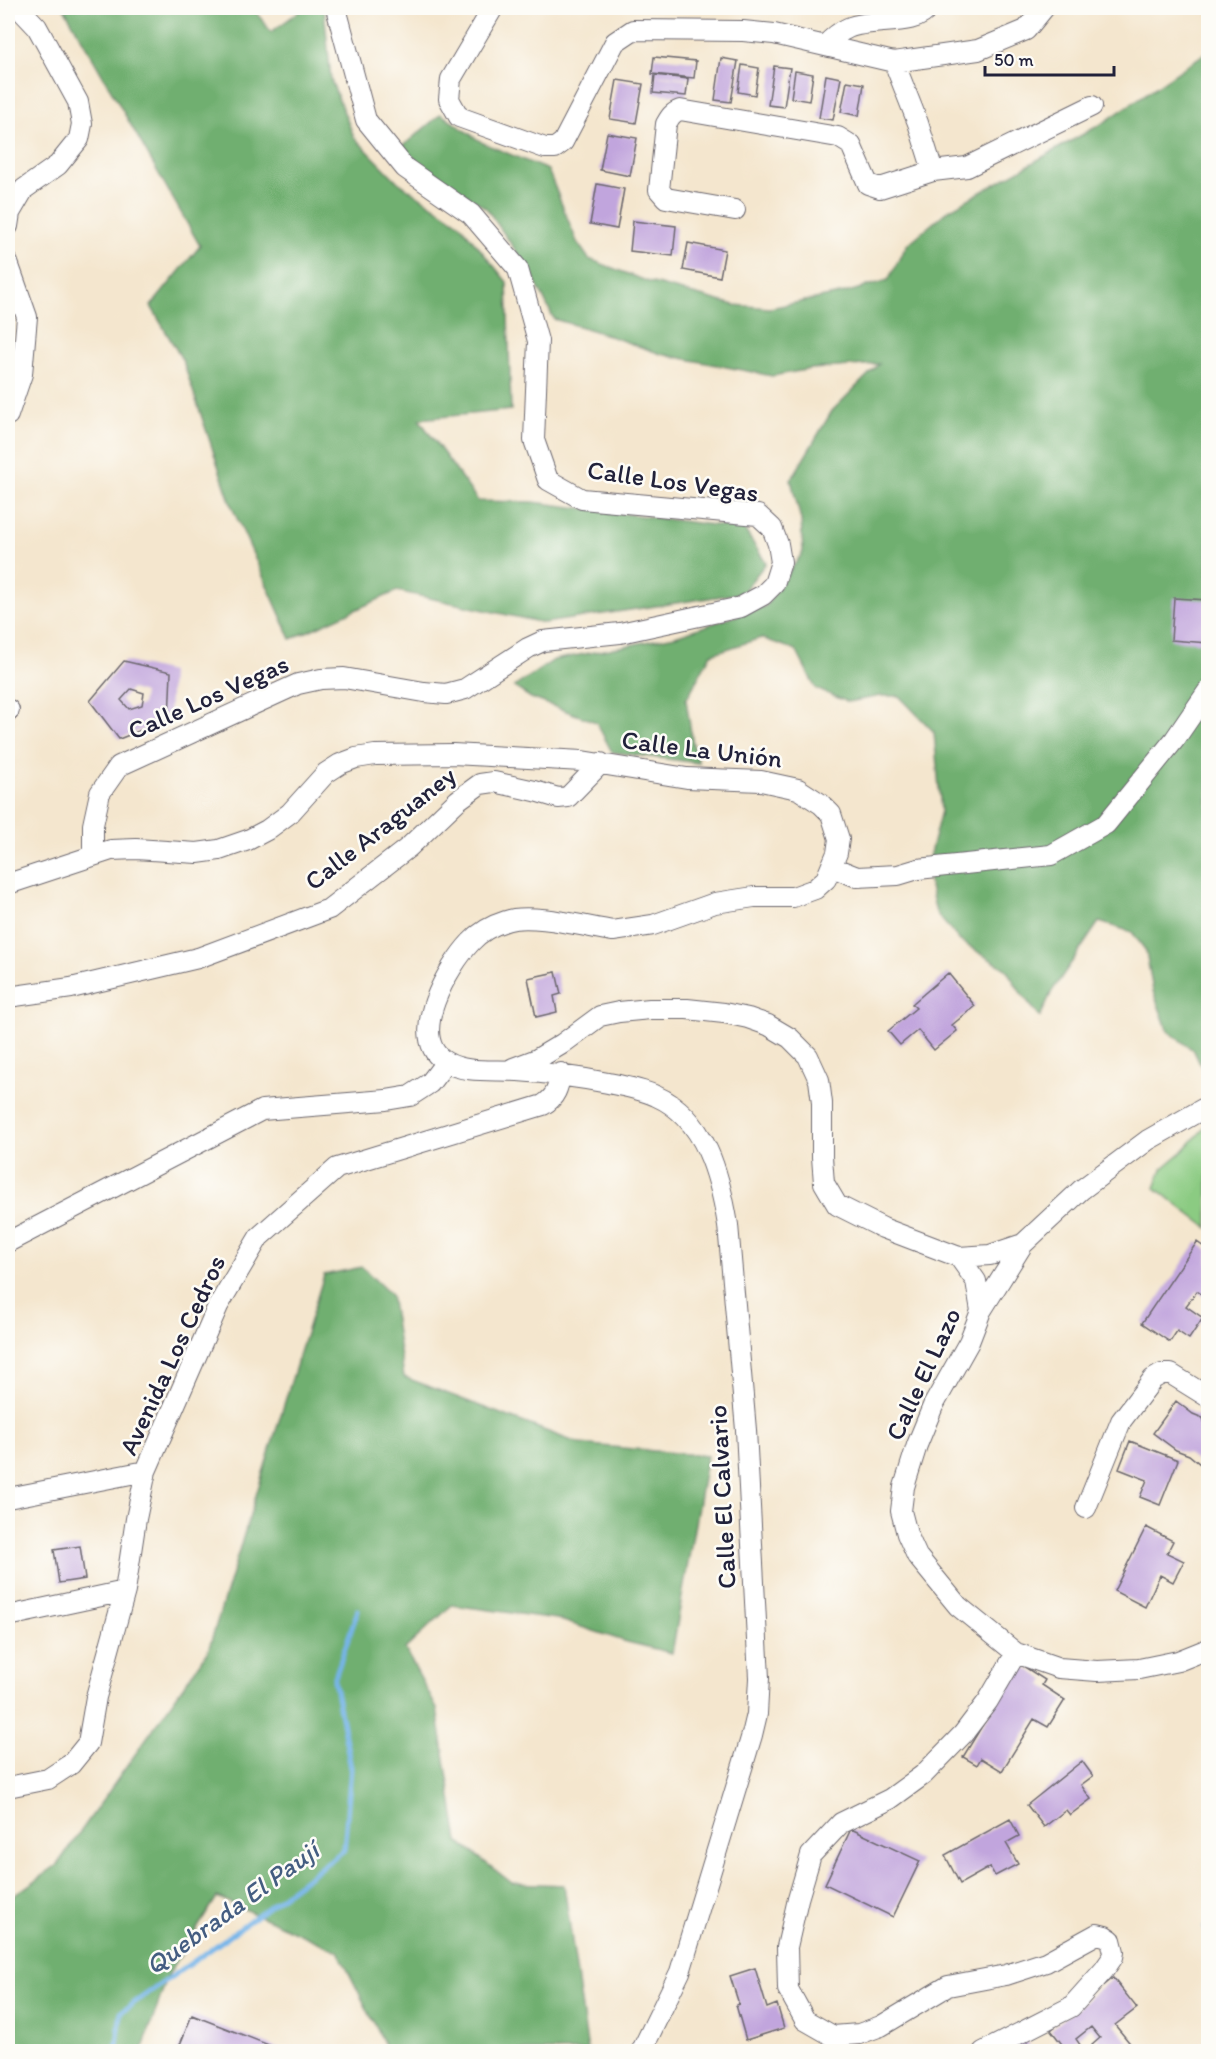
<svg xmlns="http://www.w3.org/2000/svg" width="1216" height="2059" font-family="Itim,sans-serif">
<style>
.green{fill:#8bcb82;stroke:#56765e;stroke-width:1.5}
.forest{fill:#70af70;stroke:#496856;stroke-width:1.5}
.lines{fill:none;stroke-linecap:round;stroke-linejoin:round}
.stream{stroke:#76b5e9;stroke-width:5}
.building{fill:#c1a5dd;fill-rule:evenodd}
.minor-casing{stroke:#6c676e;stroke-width:22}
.minor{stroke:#fff;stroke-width:20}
.labels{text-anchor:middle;stroke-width:5;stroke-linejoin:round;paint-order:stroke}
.street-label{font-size:26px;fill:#22223b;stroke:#fdfcf7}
.water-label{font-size:27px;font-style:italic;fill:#445d81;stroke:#fdfcf7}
</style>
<rect width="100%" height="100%" fill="#fdfcf7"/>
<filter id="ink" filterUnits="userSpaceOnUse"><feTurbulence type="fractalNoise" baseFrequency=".0167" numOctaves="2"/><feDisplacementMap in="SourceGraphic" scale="12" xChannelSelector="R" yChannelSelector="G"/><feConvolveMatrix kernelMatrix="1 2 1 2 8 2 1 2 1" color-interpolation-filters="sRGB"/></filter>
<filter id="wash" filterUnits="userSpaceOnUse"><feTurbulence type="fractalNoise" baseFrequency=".008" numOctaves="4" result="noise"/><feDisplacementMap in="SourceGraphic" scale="24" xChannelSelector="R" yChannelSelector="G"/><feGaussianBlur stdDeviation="1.35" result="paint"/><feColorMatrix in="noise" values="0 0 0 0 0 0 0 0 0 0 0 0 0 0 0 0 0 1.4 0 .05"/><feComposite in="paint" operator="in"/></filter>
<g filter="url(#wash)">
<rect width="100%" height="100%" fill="#f4e6ce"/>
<path class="green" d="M 1208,1124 L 1208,1123 L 1208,1228 L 1155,1188 L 1162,1169 L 1182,1152 Z"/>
<path class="forest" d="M 64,8 L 253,8 L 271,32 L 304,8 L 324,8 L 331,80 L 354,137 L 398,182 L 459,223 L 507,282 L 511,410 L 419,419 L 478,501 L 533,502 L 744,529 L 766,563 L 742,593 L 544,623 L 397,591 L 291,639 L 232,507 L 183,361 L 151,306 L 200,246 Z
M 1204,54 L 1208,54 L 1208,1081 L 1194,1051 L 1168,1031 L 1153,991 L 1146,951 L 1132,932 L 1099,922 L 1052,991 L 1040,1017 L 1021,993 L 1006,969 L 960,941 L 936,913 L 926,869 L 941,811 L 934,732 L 899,696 L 881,696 L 848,702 L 816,689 L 796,650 L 761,638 L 711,654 L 686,700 L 693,745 L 699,763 L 612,752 L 596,722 L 531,698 L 514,687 L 554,660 L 675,636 L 766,606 L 803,552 L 801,520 L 791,480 L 832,411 L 879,364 L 811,369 L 772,376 L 661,354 L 595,331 L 554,319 L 531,273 L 487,209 L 434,172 L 397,151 L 441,114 L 483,143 L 548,170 L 577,242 L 589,259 L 649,282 L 734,305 L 770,308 L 845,293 L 888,280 L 907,245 L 947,211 L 1103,123 Z
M 362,1267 L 391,1295 L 404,1377 L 580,1444 L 707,1456 L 672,1653 L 627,1642 L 557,1619 L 452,1605 L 405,1649 L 437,1709 L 458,1841 L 512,1883 L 564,1885 L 588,2051 L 388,2051 L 338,1951 L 217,1897 L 168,1975 L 142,2051 L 8,2051 L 8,1900 L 57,1865 L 208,1651 L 324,1275 Z"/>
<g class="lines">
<path class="stream" d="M 1205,1928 L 1208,1937
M 116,2052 L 121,2012 L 217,1945 L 344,1850 L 351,1768 L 334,1680 L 358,1610"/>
</g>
<g id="blocks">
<path class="building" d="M 654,57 L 696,61 L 694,78 L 652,74 Z
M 721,58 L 738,61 L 731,102 L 715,100 Z
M 742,65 L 759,68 L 755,95 L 738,92 Z
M 774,66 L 790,68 L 784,107 L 768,105 Z
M 795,71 L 813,74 L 809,101 L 791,98 Z
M 655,75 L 688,79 L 686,96 L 653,93 Z
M 826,75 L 841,78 L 833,120 L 819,118 Z
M 617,80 L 643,84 L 636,123 L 610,119 Z
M 847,81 L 864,84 L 859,116 L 841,112 Z
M 607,133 L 637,138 L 630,176 L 600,170 Z
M 597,184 L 624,189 L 617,229 L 590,224 Z
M 633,221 L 676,226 L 673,256 L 630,251 Z
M 688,243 L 725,250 L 720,277 L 683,270 Z
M 1174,598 L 1208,600 L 1208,643 L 1171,640 Z
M 124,661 L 171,672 L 169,719 L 119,739 L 90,701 ZM 131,689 L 144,693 L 142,705 L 129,709 L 121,700 Z
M 556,972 L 561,994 L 554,996 L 557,1012 L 536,1017 L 528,978 Z
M 948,973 L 975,1006 L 952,1025 L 957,1031 L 934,1050 L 918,1030 L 900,1045 L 888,1031 L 916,1008 L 912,1004 Z
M 1197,1242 L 1208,1250 L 1208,1299 L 1197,1291 L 1186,1306 L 1203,1318 L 1189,1339 L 1177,1331 L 1170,1342 L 1142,1323 Z
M 1176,1401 L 1193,1414 L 1203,1418 L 1208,1433 L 1208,1463 L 1205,1468 L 1189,1455 L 1176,1450 L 1153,1433 Z
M 1130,1441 L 1178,1460 L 1160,1505 L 1140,1497 L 1147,1480 L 1119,1469 Z
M 1146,1527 L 1173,1541 L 1167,1553 L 1184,1561 L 1173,1582 L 1160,1575 L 1145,1607 L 1114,1591 Z
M 80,1546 L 85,1579 L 59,1583 L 54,1550 Z
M 1020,1664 L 1045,1680 L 1042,1685 L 1065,1700 L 1048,1727 L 1034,1719 L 1002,1771 L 981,1758 L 977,1765 L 963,1757 Z
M 1082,1761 L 1093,1776 L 1081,1785 L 1091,1799 L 1070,1815 L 1066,1810 L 1044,1827 L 1027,1805 Z
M 1010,1819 L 1019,1836 L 1006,1843 L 1018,1864 L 995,1876 L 990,1867 L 960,1884 L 945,1855 Z
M 851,1829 L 920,1861 L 893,1917 L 825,1884 Z
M 755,1968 L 767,2008 L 777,2004 L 784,2028 L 746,2040 L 736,2005 L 739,2004 L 730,1976 Z
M 1113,1978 L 1137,2008 L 1115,2025 L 1133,2047 L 1127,2052 L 1098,2052 L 1092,2045 L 1100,2038 L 1091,2027 L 1076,2039 L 1085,2052 L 1068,2052 L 1051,2030 Z
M 192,2015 L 284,2051 L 284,2052 L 177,2052 Z
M 1023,2036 L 1030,2046 L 1022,2052 L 1009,2052 L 1006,2047 Z"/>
</g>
</g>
<g filter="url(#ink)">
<use href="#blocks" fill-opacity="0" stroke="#6c676e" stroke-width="1.5"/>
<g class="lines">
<defs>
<path id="minor" d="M 493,8 L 451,79 L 449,99 L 459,117 L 545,148 L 555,148 L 563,142 L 615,42 L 633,30 L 743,31 L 774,34 L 894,62 L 978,50 L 1026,30 L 1044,8
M 825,46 C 831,39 839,32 848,28 C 870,18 918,27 928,8
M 894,62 L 918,123 L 933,171 L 967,167 L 1092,106
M 735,210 L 666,198 L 659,190 L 666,124 C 670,117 672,113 680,110 L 838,137 L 851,145 L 868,184 L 880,188 L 933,171
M 8,226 L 10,213 L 24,189 L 58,165 L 79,139 L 82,124 L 78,102 L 37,27 L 19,8
M 8,263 L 27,317 L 22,374 L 8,415
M 8,711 L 9,710
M 93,855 L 93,825 L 100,793 L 119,766 L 298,684 L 321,679 L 344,678 L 424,692 L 446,694 L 465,689 L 528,648 L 543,641 L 620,633 L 741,607 L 763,595 L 774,584 L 781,562 L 778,544 L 772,528 L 758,515 L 582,499 L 548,480 L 534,440 L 538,341 L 518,269 L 471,214 L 405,168 L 366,120 L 336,8
M 832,867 L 857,877 L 898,875 L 918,869 L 1051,855 L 1106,824 L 1175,739 L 1208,691
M 8,884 L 111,850 L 136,849 L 197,853 L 219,850 L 248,840 L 267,830 L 290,813 L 326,773 L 340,764 L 356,758 L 375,755 L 453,754 L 582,761 L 687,778 L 761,781 L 798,789 L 821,804 L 831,814 L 839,839 L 837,853 L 826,879 L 815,889 L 793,897 L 754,897 L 715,903 L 653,925 L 613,931 C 586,927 530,912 506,921 C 493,925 480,932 471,942 C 449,965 405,1038 446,1062 C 466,1074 495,1069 518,1071 C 548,1073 577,1077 608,1083 C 624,1086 641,1089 656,1096 C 706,1118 720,1177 728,1225 L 746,1430 L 759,1678 L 757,1714 L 752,1735 L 680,1972 L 641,2052
M 8,997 L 71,988 L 198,958 L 329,909 L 409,847 L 458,800 L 480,784 L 494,782 L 535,791 L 558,798 L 568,797 L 601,763
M 513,1068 L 537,1059 L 562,1044 L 600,1016 L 619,1012 L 650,1009 L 687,1009 L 724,1013 L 748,1018 L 768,1025 L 790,1038 L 808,1056 L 819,1080 L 822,1103 L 822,1157 L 824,1183 L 837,1205 L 883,1228 L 959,1257 L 990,1255 L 1023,1244 L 1081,1190 L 1148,1140 L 1208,1106
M 8,1242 L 262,1110 L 386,1100 L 410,1096 L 430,1083 L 446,1062
M 1023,1244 L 981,1311 L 969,1342 L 933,1406 L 917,1445 L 904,1487 L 901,1511 L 907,1534 L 917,1556 L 958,1606 L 1016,1653 L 1059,1668 L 1097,1671 L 1139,1669 L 1178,1661 L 1208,1649
M 959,1257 L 976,1281 L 981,1311
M 8,1498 L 146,1471
M 1086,1508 L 1121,1421 L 1153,1379 L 1162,1374 L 1171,1374 L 1208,1397
M 8,1616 L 125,1591
M 8,1787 L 48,1779 L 71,1764 L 88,1743 L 96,1697 L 125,1591 L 136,1519 L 146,1471 L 218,1306 L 259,1237 L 337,1168 L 543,1105 C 556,1097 558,1088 561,1073
M 983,2052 L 1071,2007 L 1104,1970 L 1113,1957 L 1114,1952 L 1111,1940 L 1105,1936 L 1097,1934 L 1046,1962 L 1006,1975 L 948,1986 L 881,2026 L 859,2034 L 833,2036 L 805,2020 L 788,1989 L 787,1947 L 798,1899 L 811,1855 L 841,1823 L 890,1799 L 923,1775 L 963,1734 L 988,1701 L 1016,1653"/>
</defs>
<use href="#minor" class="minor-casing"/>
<use href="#minor" class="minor"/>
</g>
</g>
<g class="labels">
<g class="street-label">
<text transform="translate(673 481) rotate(8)" y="9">Calle Los Vegas</text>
<text transform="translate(208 697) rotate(-24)" y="9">Calle Los Vegas</text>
<text transform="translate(702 749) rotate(7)" y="9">Calle La Unión</text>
<text transform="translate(380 828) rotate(-38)" y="9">Calle Araguaney</text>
<text transform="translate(172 1355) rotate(-65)" y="9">Avenida Los Cedros</text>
<text transform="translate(923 1374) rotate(-65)" y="9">Calle El Lazo</text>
<text transform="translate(722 1497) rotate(-93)" y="9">Calle El Calvario</text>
</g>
<g class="water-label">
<text transform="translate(232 1908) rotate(-36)" y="9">Quebrada El Paují</text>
</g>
</g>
<rect width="1216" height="2059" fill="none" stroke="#fdfcf7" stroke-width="30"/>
<path d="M985 66v9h129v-9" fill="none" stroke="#22223b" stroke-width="3"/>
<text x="994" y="66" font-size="18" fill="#22223b" stroke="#fdfcf7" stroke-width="4.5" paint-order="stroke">50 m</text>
</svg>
